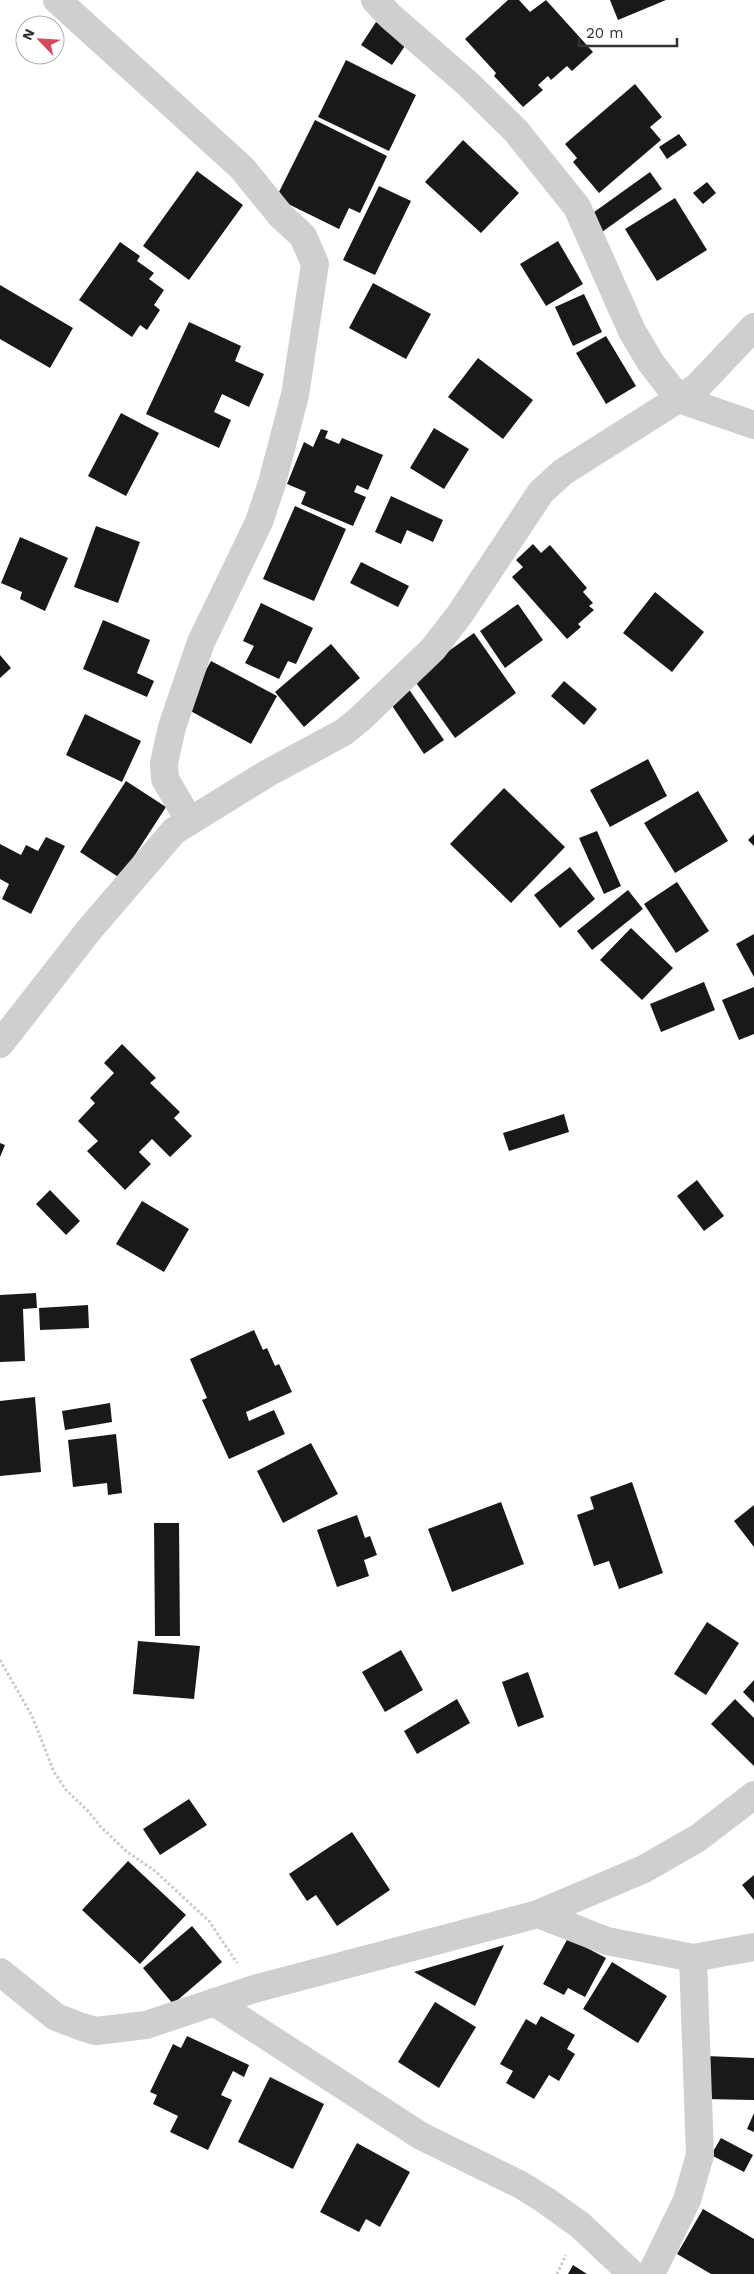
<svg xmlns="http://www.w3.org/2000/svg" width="754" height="2274" font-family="'Work Sans',sans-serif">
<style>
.building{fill:#191919}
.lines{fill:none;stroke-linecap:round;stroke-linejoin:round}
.path{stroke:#c9c9c9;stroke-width:3;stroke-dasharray:2.5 2.5;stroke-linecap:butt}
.minor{stroke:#cfcfcf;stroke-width:28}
</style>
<rect width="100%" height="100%" fill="#fff"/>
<path class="building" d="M 508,0 L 519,0 L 530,12 L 546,0 L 593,52 L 572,71 L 567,66 L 551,80 L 548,76 L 538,85 L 543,90 L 523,107 L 494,76 L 496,73 L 465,39 Z
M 610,0 L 666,0 L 618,20 Z
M 376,22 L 407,43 L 392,65 L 361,45 Z
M 346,60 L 416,95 L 389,151 L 318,117 Z
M 635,84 L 662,117 L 650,127 L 661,140 L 599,193 L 573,162 L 577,158 L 565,144 Z
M 315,120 L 387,156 L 360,213 L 349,208 L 339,229 L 276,198 Z
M 679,134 L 687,145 L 667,159 L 659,147 Z
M 463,140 L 519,193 L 481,233 L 425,182 Z
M 197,171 L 243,205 L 189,280 L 143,246 Z
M 650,172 L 662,189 L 602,232 L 590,215 Z
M 707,182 L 716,193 L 703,204 L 693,193 Z
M 379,186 L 411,201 L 375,275 L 343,260 Z
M 675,198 L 707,250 L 657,281 L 625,229 Z
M 558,241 L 583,284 L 546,306 L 520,264 Z
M 120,242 L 140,256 L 137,261 L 154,273 L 149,279 L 164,290 L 154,305 L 160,310 L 147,330 L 140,325 L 132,337 L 79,300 Z
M 373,283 L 431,314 L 406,359 L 349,328 Z
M 0,285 L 73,328 L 50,368 L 0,339 Z
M 584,294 L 602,332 L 573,346 L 555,307 Z
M 189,322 L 241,346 L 235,361 L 264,374 L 249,407 L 222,394 L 214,412 L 231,420 L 219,448 L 146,414 Z
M 606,336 L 636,386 L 606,404 L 576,353 Z
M 478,358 L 533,400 L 503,439 L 448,397 Z
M 121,413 L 159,433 L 126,496 L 88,476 Z
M 434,428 L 469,449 L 444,489 L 410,468 Z
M 321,429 L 328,431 L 325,438 L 339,444 L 342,438 L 383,455 L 368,490 L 357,485 L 354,492 L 366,497 L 353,526 L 301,504 L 306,492 L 287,484 L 304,442 L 313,447 Z
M 391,496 L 443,520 L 433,542 L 407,530 L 401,544 L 375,532 Z
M 295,506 L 346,529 L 314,601 L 263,579 Z
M 96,526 L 140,542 L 118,603 L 74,587 Z
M 20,537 L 68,558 L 45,611 L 20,599 L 22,592 L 1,583 Z
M 533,544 L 541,553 L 550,545 L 587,588 L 583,592 L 593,603 L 589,606 L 594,610 L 578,624 L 581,627 L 567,639 L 512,577 L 523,567 L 516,560 Z
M 361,562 L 409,586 L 398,607 L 350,583 Z
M 655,592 L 704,632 L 672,672 L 623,633 Z
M 261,603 L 313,628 L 296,664 L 288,661 L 279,679 L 245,663 L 254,646 L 243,641 Z
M 518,604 L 543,640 L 505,668 L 480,631 Z
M 103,620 L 150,640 L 137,673 L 154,681 L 147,697 L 83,669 Z
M 474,633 L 516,693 L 455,738 L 412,677 Z
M 331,644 L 360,678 L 304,727 L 275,692 Z
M 0,655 L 11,668 L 0,678 Z
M 211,661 L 277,696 L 251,744 L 185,708 Z
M 564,681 L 597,709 L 584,725 L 551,696 Z
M 406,685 L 444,740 L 424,754 L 387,698 Z
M 85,714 L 141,741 L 122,782 L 66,755 Z
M 648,759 L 667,796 L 610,827 L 590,790 Z
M 126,781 L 166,807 L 120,878 L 80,852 Z
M 504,788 L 565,847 L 511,903 L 450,844 Z
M 698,791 L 728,841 L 675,873 L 644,823 Z
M 597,831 L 621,886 L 604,894 L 579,838 Z
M 754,834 L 754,846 L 748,840 Z
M 46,837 L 65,846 L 31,914 L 2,899 L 9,884 L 0,879 L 0,844 L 21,855 L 26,845 L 38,851 Z
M 570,867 L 595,899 L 560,928 L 534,895 Z
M 677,882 L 709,931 L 676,953 L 644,904 Z
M 628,890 L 643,909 L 592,950 L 577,931 Z
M 631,928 L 673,968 L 642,1000 L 600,960 Z
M 754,934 L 754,977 L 736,944 Z
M 704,982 L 715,1010 L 661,1032 L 650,1004 Z
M 754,987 L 754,1034 L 739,1040 L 722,1000 Z
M 122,1044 L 156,1078 L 150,1083 L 180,1112 L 174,1118 L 192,1136 L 170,1157 L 152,1139 L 139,1152 L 151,1164 L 125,1190 L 87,1151 L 98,1141 L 78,1121 L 95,1103 L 90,1098 L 114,1073 L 104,1063 Z
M 564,1114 L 569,1132 L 509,1151 L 503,1133 Z
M 0,1143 L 5,1145 L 0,1157 Z
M 697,1180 L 724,1216 L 704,1231 L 677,1196 Z
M 50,1190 L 80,1221 L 66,1235 L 36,1204 Z
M 142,1201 L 189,1229 L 164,1272 L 116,1244 Z
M 36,1293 L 37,1308 L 23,1309 L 25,1361 L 0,1362 L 0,1295 Z
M 88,1305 L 89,1328 L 40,1330 L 39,1308 Z
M 254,1330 L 263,1350 L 267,1348 L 275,1366 L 279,1364 L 292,1392 L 246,1412 L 249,1421 L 274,1410 L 285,1434 L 229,1459 L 202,1400 L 207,1398 L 190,1359 Z
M 35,1397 L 41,1472 L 0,1476 L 0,1401 Z
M 110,1403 L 112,1422 L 65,1430 L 62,1411 Z
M 116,1434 L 122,1493 L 108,1495 L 107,1483 L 73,1487 L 68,1440 Z
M 311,1443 L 338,1494 L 283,1523 L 257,1471 Z
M 632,1482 L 663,1573 L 619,1589 L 609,1561 L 594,1566 L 577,1515 L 594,1509 L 590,1497 Z
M 501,1502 L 524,1564 L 452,1592 L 428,1529 Z
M 754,1505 L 754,1547 L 734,1521 Z
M 357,1515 L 365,1538 L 370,1536 L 377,1555 L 364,1560 L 369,1576 L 337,1587 L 317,1530 Z
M 154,1523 L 179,1523 L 180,1636 L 155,1636 Z
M 707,1622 L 739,1643 L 706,1695 L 674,1674 Z
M 138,1641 L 200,1646 L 194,1699 L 133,1694 Z
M 401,1650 L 423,1690 L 385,1712 L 362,1672 Z
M 528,1672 L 544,1717 L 518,1727 L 502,1682 Z
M 754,1680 L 754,1703 L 743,1692 Z
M 457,1699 L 470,1723 L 417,1754 L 404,1731 Z
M 735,1699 L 754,1718 L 754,1766 L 711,1724 Z
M 189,1799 L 207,1825 L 160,1855 L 143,1829 Z
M 352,1832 L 390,1890 L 337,1926 L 316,1895 L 307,1901 L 289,1874 Z
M 128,1861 L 186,1915 L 140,1964 L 82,1910 Z
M 754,1875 L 754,1900 L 742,1885 Z
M 192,1926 L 222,1962 L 173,2004 L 143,1968 Z
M 568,1938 L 606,1958 L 585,1997 L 568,1988 L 564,1995 L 543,1984 Z
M 504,1945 L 475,2006 L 414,1972 Z
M 612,1962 L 667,1996 L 638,2043 L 583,2009 Z
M 435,2002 L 476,2027 L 439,2088 L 398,2062 Z
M 541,2016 L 575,2035 L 567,2049 L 575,2054 L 559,2081 L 549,2075 L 534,2099 L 506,2083 L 513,2071 L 500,2064 L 526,2019 L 536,2025 Z
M 187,2036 L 249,2065 L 244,2077 L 233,2071 L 221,2095 L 232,2100 L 208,2150 L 170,2132 L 178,2116 L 153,2104 L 157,2095 L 150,2092 L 173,2044 L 181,2048 Z
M 706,2056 L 754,2058 L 754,2100 L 705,2099 Z
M 270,2077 L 324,2104 L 293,2169 L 238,2142 Z
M 754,2113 L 754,2132 L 747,2129 Z
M 721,2138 L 753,2155 L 744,2172 L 711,2155 Z
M 357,2143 L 410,2172 L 380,2227 L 366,2219 L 359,2232 L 320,2212 Z
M 703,2209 L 754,2239 L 754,2274 L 711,2274 L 677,2254 Z
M 573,2265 L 587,2274 L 568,2274 Z"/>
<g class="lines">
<path class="path" d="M 0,1660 L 32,1716 L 54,1772 L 66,1790 L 89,1812 L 100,1826 L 126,1851 L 155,1871 L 209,1921 L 237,1963
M 557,2274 L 566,2255"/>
<path class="minor" d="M 57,0 L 242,168 L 281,216 L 303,236 L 315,264 L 295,395 L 272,483 L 259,522 L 201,642 L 172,727 L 164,763 L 165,779 L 189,820
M 375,0 L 390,16 L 467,83 L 516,131 L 577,207 L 632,331 L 651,363 L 679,399 L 754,425
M 0,1044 L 89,930 L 174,831 L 268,773 L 344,732 L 360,719 L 433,649 L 460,614 L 541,492 L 563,472 L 697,387 L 754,327
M 538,1914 L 607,1941 L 693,1958 L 754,1947
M 0,1972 L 56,2017 L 82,2027 L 96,2031 L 146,2025 L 254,1989 L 538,1914 L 644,1869 L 698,1838 L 754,1795
M 214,2002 L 421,2136 L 521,2185 L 545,2200 L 580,2225 L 632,2274
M 651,2274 L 687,2200 L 700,2155 L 693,1958"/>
</g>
<g transform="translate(40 40) rotate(295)"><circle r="24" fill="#ffffff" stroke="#adadad"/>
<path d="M0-4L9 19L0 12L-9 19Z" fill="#d24b5d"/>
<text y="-8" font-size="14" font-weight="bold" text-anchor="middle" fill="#323232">N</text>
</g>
<path d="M579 38v8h98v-8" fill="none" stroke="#323232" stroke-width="2.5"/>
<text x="586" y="38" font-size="15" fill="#323232" stroke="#ffffff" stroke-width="4" paint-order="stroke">20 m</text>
</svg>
